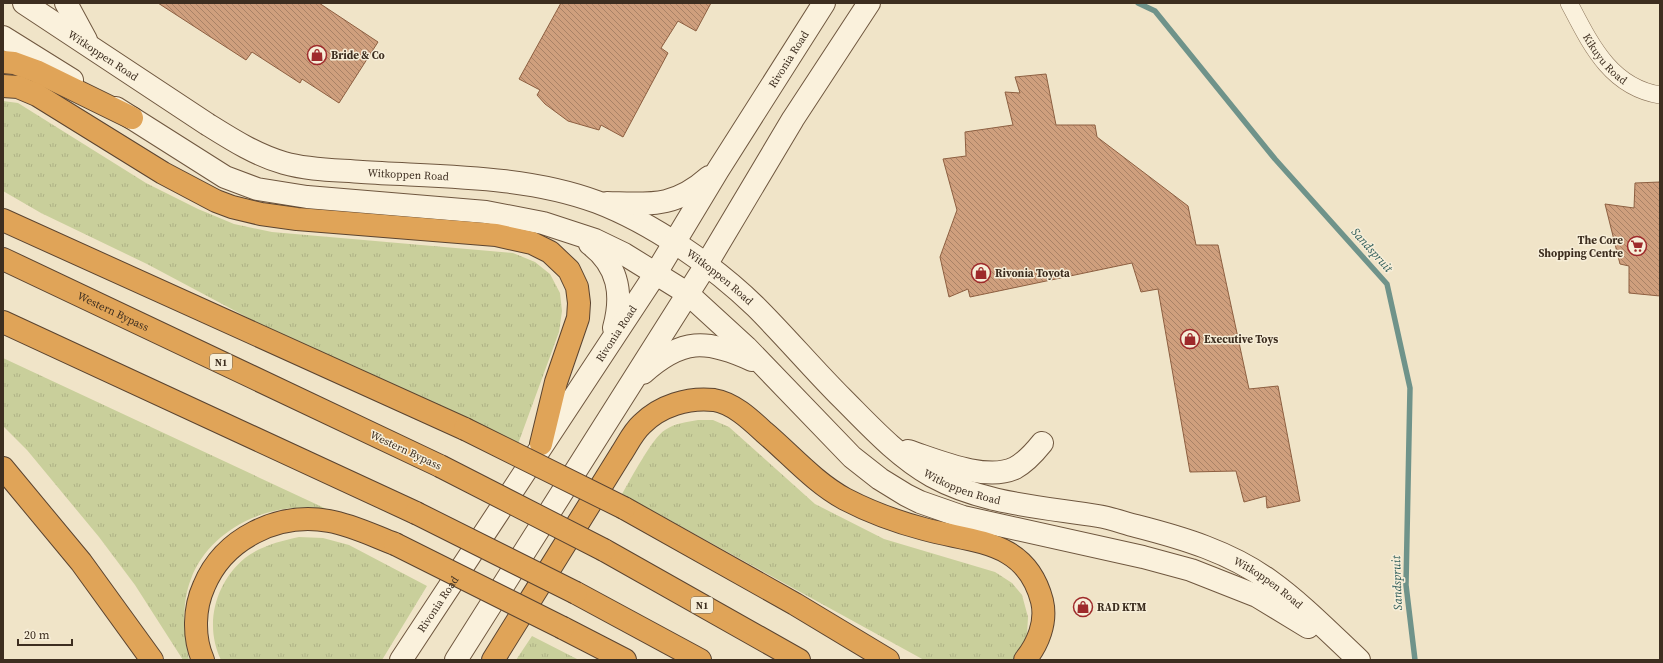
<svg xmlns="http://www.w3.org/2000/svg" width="1663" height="663" font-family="'Source Serif 4',serif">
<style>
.grass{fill:url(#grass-tufts)}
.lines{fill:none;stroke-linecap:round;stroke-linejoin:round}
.stream{stroke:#6f938a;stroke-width:5.5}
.building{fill:url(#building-back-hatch);stroke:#8d5f41}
.street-casing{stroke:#8d765c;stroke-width:18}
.secondary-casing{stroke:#6f573f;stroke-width:24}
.highway-casing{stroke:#5b4430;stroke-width:24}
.street{stroke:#faf1dc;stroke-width:17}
.secondary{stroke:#faf1dc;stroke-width:22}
.highway{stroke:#e0a458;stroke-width:22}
.highway-bridge-casing{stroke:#5b4430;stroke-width:24;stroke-linecap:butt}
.highway-bridge{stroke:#e0a458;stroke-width:22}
.labels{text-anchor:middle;stroke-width:3;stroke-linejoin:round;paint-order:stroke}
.shield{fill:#f7eed8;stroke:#756857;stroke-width:1}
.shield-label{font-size:10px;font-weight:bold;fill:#3d2e20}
.street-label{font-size:11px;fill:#3d2e20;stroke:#f7eed8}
.poi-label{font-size:11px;font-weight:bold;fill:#3d2e20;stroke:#f7eed8;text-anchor:start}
.water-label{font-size:12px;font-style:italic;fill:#2f5d5a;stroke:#f7eed8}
</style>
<defs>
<pattern id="grass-tufts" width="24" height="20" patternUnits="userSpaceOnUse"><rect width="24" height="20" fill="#c9cf9b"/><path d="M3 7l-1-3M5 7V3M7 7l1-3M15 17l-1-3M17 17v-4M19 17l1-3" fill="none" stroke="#aeb285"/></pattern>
<pattern id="building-back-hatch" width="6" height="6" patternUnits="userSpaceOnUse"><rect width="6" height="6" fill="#cf9f7d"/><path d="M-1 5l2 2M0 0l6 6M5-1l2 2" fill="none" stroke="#a98266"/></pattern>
</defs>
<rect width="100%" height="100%" fill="#f0e4c8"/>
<path class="grass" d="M 3,101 L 18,103 L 146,183 L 198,209 L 234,224 L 272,232 L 513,253 L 535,262 L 550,274 L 560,293 L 562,311 L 559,332 L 518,444 L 284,337 L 147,264 L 41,213 L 3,191 Z
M 3,358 L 333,512 C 322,511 309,508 297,508 C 254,509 206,537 191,579 C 181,604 184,633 189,660 L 183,660 L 135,585 L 99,537 L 27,450 L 3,426 Z
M 698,420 L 713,420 L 729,427 L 815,504 L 884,539 L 995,572 L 1012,583 L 1022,595 L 1028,617 L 1027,635 L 1015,660 L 924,660 L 622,494 C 631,479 652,438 665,430 C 675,423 687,422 698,420 Z
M 299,537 L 323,538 L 349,545 L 427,586 L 382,660 L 221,660 C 204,625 215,583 245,558 C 261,546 280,541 299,537 Z
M 532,636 L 579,660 L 516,660 Z"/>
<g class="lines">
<path class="stream" d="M 1138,3 L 1155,11 L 1275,159 L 1387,284 L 1410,388 L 1406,585 L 1415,660"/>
</g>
<path class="building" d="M 158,3 L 319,3 L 378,42 L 339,103 L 302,79 L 300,83 L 252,52 L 246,60 Z
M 561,3 L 711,3 L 696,31 L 678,21 L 661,48 L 668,53 L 623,137 L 601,125 L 599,130 L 568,121 L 545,104 L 537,95 L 540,90 L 519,79 Z
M 1046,74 L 1056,125 L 1095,125 L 1097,137 L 1188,206 L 1196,245 L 1218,245 L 1249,389 L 1278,386 L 1300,501 L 1267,508 L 1266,496 L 1244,502 L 1236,471 L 1190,472 L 1158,289 L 1141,292 L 1132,263 L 970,297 L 968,289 L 949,297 L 940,257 L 957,210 L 943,159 L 966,156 L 965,132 L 1013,125 L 1005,92 L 1020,93 L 1015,77 Z
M 1660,182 L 1660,296 L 1629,293 L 1629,266 L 1620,264 L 1605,204 L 1634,208 L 1635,183 Z"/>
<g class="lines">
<defs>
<g id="street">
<path id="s1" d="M 1569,3 C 1590,43 1610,87 1660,95"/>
</g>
<g id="secondary">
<path id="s2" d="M 24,3 L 207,124 C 231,139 256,155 284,163 C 308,170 337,170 362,172 C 439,177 525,175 597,202 C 652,223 714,266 756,307 C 786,337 813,369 842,398 C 870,426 897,456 932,476 C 983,504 1042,507 1098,516 C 1111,518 1124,523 1136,526 C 1183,538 1230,552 1270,581 C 1302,604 1330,633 1359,660"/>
<path d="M 66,3 L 86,40"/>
<path d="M 3,37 L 72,80"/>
<path d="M 116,108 L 225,177 L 257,189 L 307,197 L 486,212 L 543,223 L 595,240 L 624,254 L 687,293 L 746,347 L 852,457 L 880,479 L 906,495 L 920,502 L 963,517 L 1143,557 L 1191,570 L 1257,596 L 1308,627"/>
<path d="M 607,203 C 651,204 674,208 709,177"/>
<path d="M 590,244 C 619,266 623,295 614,328"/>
<path d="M 643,373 C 682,338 706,339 752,360"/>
<path d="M 908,451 C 936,460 986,482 1015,468 C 1026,462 1034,453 1042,443"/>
<path id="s3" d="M 401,660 L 656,273 L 718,170 L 824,3"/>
<path d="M 456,660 L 706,265 L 793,119 L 869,3"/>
</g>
<g id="highway">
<path d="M 3,62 L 14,63 L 36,71 L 132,118"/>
<path d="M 3,86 L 18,87 L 37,95 L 163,173 L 216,201 L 232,207 L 261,214 L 297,219 L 496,235 L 532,243 L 550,252 L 569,270 L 577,287 L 579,303 L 578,318 L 556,382 L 541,444"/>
<path d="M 3,220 L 465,429"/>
<path id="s4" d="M 3,259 L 440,466"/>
<path d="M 3,322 L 416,513"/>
<path d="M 3,468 L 81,562 L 152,660"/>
<path d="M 624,508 L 795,604 L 888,660"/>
<path d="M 604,550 L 799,660"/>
<path d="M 576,593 L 700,660"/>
<path d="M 563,628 L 625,660"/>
<path d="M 203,660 C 193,637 194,608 204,586 C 224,538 278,512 329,521 C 352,525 374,536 395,544"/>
<path d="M 493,660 L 621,454 C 627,445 633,432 642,424 C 660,406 688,397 714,400 C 733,403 750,419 764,432 C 790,454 815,483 845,499 C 870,512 897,522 924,529 C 974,543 1026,539 1042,601 C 1047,622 1038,644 1025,660"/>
</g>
</defs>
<use href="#street" class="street-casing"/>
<use href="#secondary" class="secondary-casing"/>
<use href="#highway" class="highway-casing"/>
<use href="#street" class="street"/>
<use href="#secondary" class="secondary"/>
<use href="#highway" class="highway"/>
<defs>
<path id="highway-bridge" d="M 465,429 L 624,508
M 440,466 L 604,550
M 416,513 L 576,593
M 395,544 L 563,628"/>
</defs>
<use href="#highway-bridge" class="highway-bridge-casing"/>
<use href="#highway-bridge" class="highway-bridge"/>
</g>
<defs>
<symbol id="shop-ring" viewBox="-11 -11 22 22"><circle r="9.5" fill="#f7eed8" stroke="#9e2a2b" stroke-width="1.5"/><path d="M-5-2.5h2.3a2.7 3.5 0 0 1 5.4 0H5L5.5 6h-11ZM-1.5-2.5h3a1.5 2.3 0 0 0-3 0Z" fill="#9e2a2b"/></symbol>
<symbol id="supermarket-ring" viewBox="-11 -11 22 22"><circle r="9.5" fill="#f7eed8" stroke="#9e2a2b" stroke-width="1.5"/><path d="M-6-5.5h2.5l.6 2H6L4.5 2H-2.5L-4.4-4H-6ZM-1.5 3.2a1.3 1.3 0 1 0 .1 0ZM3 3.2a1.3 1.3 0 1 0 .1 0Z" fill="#9e2a2b"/></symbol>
</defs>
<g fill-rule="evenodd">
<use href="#shop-ring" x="306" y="44" width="22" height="22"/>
<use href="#supermarket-ring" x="1626" y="235" width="22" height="22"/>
<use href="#shop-ring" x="970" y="262" width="22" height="22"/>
<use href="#shop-ring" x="1179" y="328" width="22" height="22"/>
<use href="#shop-ring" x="1072" y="596" width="22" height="22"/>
</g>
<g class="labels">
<g class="shield">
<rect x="210" y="354" width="22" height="16" rx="3"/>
<rect x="691" y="597" width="22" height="16" rx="3"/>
</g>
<g class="shield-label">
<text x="221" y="366">N1</text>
<text x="702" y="609">N1</text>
</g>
<g class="street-label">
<text dy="4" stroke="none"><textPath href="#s2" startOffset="95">Witkoppen Road</textPath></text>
<text dy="4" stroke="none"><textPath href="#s1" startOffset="67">Kikuyu Road</textPath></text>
<text dy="4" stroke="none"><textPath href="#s3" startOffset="715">Rivonia Road</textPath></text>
<text dy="4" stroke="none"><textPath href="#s2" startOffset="431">Witkoppen Road</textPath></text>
<text dy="4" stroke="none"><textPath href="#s2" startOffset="767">Witkoppen Road</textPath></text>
<text dy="4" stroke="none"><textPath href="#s4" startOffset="122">Western Bypass</textPath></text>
<text dy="4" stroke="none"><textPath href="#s3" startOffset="391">Rivonia Road</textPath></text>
<text transform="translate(406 450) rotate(25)" y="4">Western Bypass</text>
<text dy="4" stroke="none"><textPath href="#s2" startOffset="1091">Witkoppen Road</textPath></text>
<text dy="4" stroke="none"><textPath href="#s2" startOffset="1415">Witkoppen Road</textPath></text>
<text dy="4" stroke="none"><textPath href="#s3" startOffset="67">Rivonia Road</textPath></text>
</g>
<g class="poi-label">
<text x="331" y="59">Bride &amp; Co</text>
<text x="1623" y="244" text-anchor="end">The Core<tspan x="1623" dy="13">Shopping Centre</tspan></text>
<text x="995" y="277">Rivonia Toyota</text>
<text x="1204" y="343">Executive Toys</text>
<text x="1097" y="611">RAD KTM</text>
</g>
<g class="water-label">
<text transform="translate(1372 250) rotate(48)" y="4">Sandspruit</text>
<text transform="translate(1397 583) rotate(-92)" y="4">Sandspruit</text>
</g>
</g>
<rect width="1663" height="663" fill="none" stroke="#3d2e20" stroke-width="8"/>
<path d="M18 639v6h54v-6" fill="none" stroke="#3d2e20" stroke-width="2"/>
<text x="24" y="639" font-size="12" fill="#3d2e20" stroke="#f7eed8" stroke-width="3" paint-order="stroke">20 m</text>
</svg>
